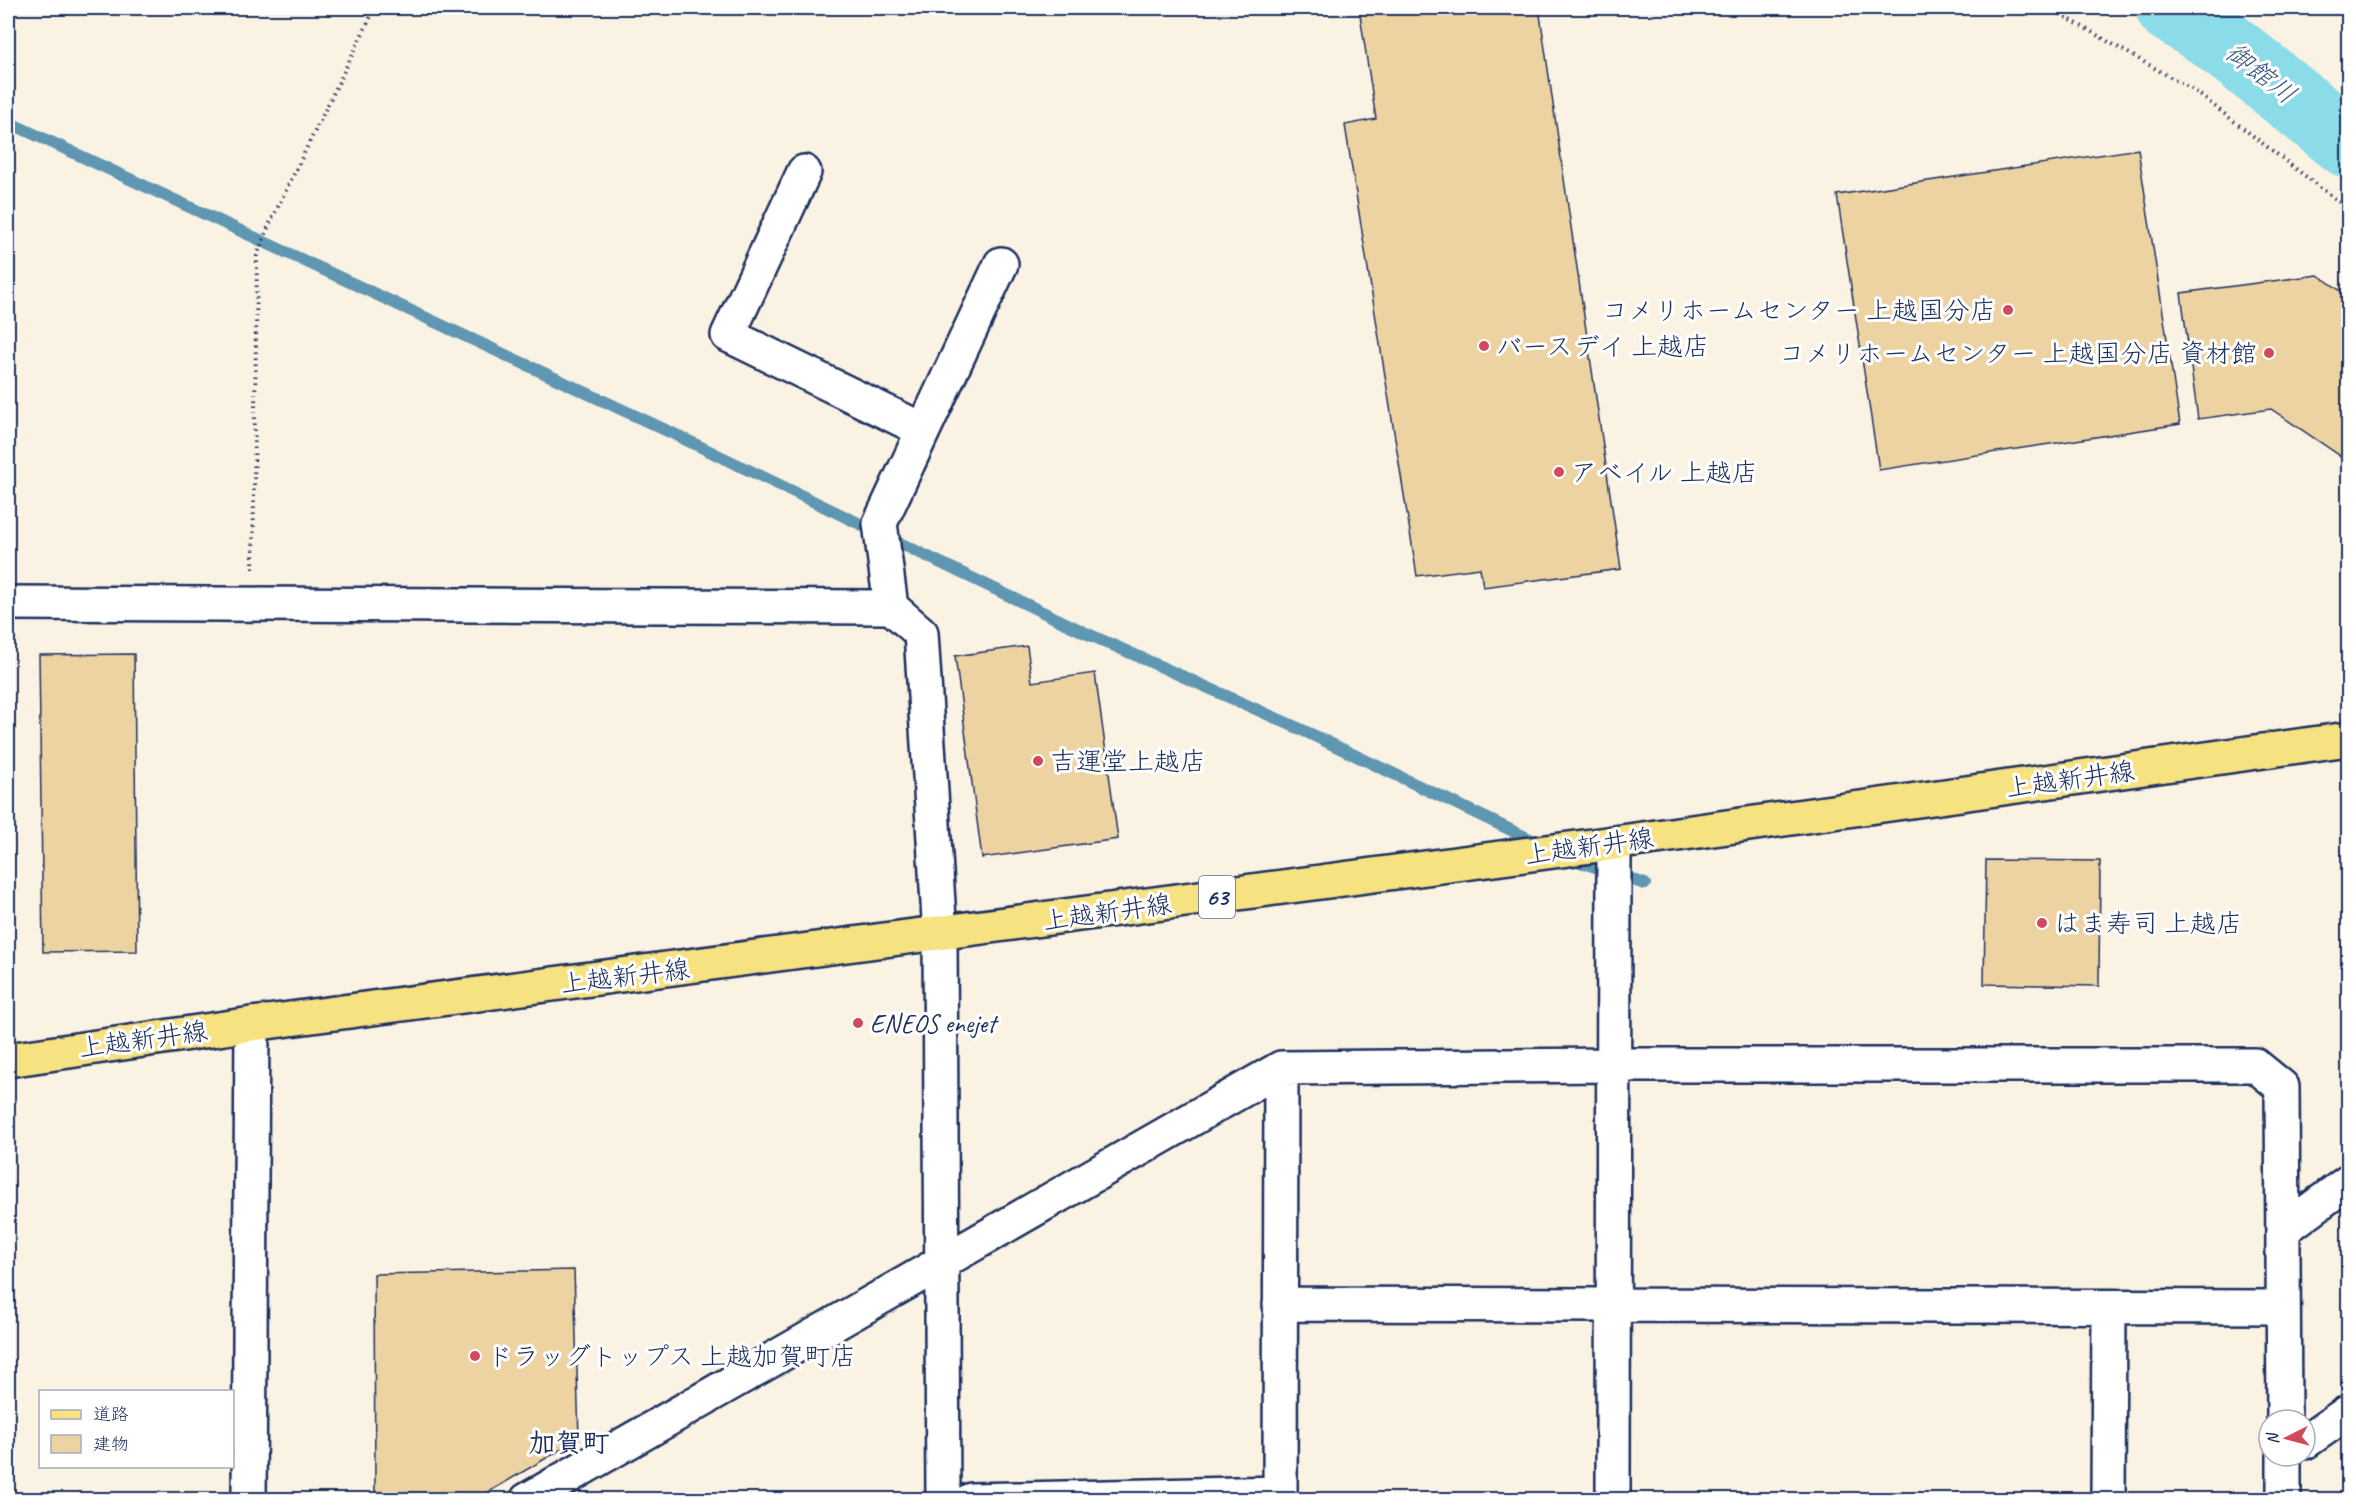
<svg xmlns="http://www.w3.org/2000/svg" width="2356" height="1507" font-family="Caveat,'Klee One',sans-serif">
<style>
.lines{fill:none;stroke-linecap:round;stroke-linejoin:round}
.stream{stroke:#5e96b1;stroke-width:12}
.river{stroke:#8bdbe8;stroke-width:69}
.building{fill:#edd3a2;stroke:#1b2f5e;stroke-width:1.5}
.minor-casing{stroke:#1b2f5e;stroke-width:38}
.primary-casing{stroke:#1b2f5e;stroke-width:38}
.path{stroke:#1b2f5e;stroke-width:4;stroke-dasharray:1.5 4.5;stroke-linecap:butt}
.minor{stroke:#fff;stroke-width:33}
.primary{stroke:#f7e281;stroke-width:33}
.poi-dot{fill:#d1495b;stroke:#fff;stroke-width:2}
.labels{text-anchor:middle;stroke-width:6;stroke-linejoin:round;paint-order:stroke}
.shield{fill:#fff;stroke:#5f6d8e;stroke-width:1.5}
.shield-label{font-size:24px;font-weight:bold;fill:#1b2f5e}
.poi-label{font-size:26px;fill:#1b2f5e;stroke:#fff;text-anchor:start}
.street-label{font-size:26px;fill:#1b2f5e;stroke:#fff}
.water-label{font-size:27px;font-style:italic;fill:#375a80;stroke:#fff}
.neighbourhood-label{font-size:27px;font-weight:bold;fill:#1b2f5e;stroke:#fff}
</style>
<rect width="100%" height="100%" fill="#faf2e3"/>
<filter id="ink" filterUnits="userSpaceOnUse"><feTurbulence type="fractalNoise" baseFrequency=".0167" numOctaves="2"/><feDisplacementMap in="SourceGraphic" scale="12" xChannelSelector="R" yChannelSelector="G"/><feConvolveMatrix kernelMatrix="1 2 1 2 8 2 1 2 1" color-interpolation-filters="sRGB"/></filter>
<g filter="url(#ink)">
<g class="lines">
<path class="stream" d="M 8,122 L 674,434 L 1088,634 L 1298,728 L 1540,844
M 1572,859 L 1645,884"/>
<path class="river" d="M 2170,8 L 2213,35 L 2348,143"/>
</g>
<path class="building" d="M 1359,8 L 1539,8 L 1621,569 L 1483,587 L 1480,568 L 1417,576 L 1345,125 L 1376,119 Z
M 2138,149 L 2180,424 L 1879,470 L 1837,195 Z
M 2318,275 L 2348,296 L 2348,461 L 2271,409 L 2198,419 L 2181,293 Z
M 1027,646 L 1032,682 L 1095,673 L 1118,839 L 982,858 L 955,656 Z
M 134,654 L 137,951 L 43,952 L 39,655 Z
M 1986,860 L 2100,861 L 2099,986 L 1984,984 Z
M 574,1270 L 579,1439 L 485,1494 L 375,1492 L 374,1274 Z"/>
<g class="lines">
<defs>
<path id="minor" d="M 804,172 L 728,335 L 923,430
M 8,603 L 891,607 L 921,633 L 940,935 L 943,1500
M 891,607 L 880,523 L 1001,264
M 2283,1230 L 2348,1182
M 1280,1304 L 2283,1307
M 2305,1442 L 2348,1412
M 2284,1456 L 2284,1500
M 249,1500 L 252,1024
M 527,1500 L 1281,1068 L 1614,1065 L 2255,1065 L 2282,1087 L 2284,1420
M 971,1500 L 1280,1493
M 1280,1500 L 1281,1068
M 1613,1500 L 1614,843
M 2108,1500 L 2109,1308"/>
<path id="primary" d="M 8,1060 L 252,1024 L 1614,843 L 2348,739"/>
</defs>
<use href="#minor" class="minor-casing"/>
<use href="#primary" class="primary-casing"/>
<path class="path" d="M 2050,8 L 2196,92 L 2348,209
M 253,569 L 257,256 L 269,225 L 375,8"/>
<use href="#minor" class="minor"/>
<use href="#primary" class="primary"/>
</g>
</g>
<g class="poi-dot">
<circle cx="2008" cy="310" r="6"/>
<circle cx="1484" cy="346" r="6"/>
<circle cx="2269" cy="353" r="6"/>
<circle cx="1559" cy="472" r="6"/>
<circle cx="1038" cy="761" r="6"/>
<circle cx="2042" cy="923" r="6"/>
<circle cx="858" cy="1023" r="6"/>
<circle cx="475" cy="1356" r="6"/>
</g>
<g class="labels">
<rect class="shield" x="1199" y="876" width="36" height="42" rx="4.5"/>
<g class="shield-label">
<text x="1217" y="905">63</text>
</g>
<g class="poi-label">
<text x="1996" y="319" text-anchor="end">コメリホームセンター 上越国分店</text>
<text x="1496" y="355">バースデイ 上越店</text>
<text x="2257" y="362" text-anchor="end">コメリホームセンター 上越国分店 資材館</text>
<text x="1571" y="481">アベイル 上越店</text>
<text x="1050" y="770">吉運堂上越店</text>
<text x="2054" y="932">はま寿司 上越店</text>
<text x="870" y="1032">ENEOS enejet</text>
<text x="487" y="1365">ドラッグトップス 上越加賀町店</text>
</g>
<g class="street-label">
<text transform="translate(2070 779) rotate(-8)" y="9">上越新井線</text>
<text transform="translate(1589 846) rotate(-8)" y="9">上越新井線</text>
<text transform="translate(1107 912) rotate(-8)" y="9">上越新井線</text>
<text transform="translate(625 976) rotate(-7)" y="9">上越新井線</text>
<text transform="translate(143 1039) rotate(-8)" y="9">上越新井線</text>
</g>
<g class="water-label">
<text transform="translate(2261 73) rotate(38)" y="9">御館川</text>
</g>
<g class="neighbourhood-label">
<text x="569" y="1452">加賀町</text>
</g>
</g>
<rect width="2356" height="1507" fill="none" stroke="#fff" stroke-width="30"/>
<rect x="15" y="15" width="2326" height="1477" fill="none" stroke="#1b2f5e" stroke-width="2" filter="url(#ink)"/>
<rect x="39" y="1390" width="195" height="78" fill="#ffffff" stroke="#a4acbf" stroke-width="1.5"/>
<rect x="51" y="1410" width="30" height="9" fill="#f7e281" stroke="#a4acbf" stroke-width="1.5"/>
<text x="93" y="1420" font-size="18" fill="#1b2f5e">道路</text>
<rect x="51" y="1435" width="30" height="18" fill="#edd3a2" stroke="#a4acbf" stroke-width="1.5"/>
<text x="93" y="1450" font-size="18" fill="#1b2f5e">建物</text>
<g transform="translate(2287 1438) rotate(264)"><circle r="28" fill="#ffffff" stroke="#a4acbf" stroke-width="1.5"/>
<path d="M0-4.5L10 22L0 15L-10 22Z" fill="#d1495b"/>
<text y="-9" font-size="16" font-weight="bold" text-anchor="middle" fill="#1b2f5e">N</text>
</g>
</svg>
